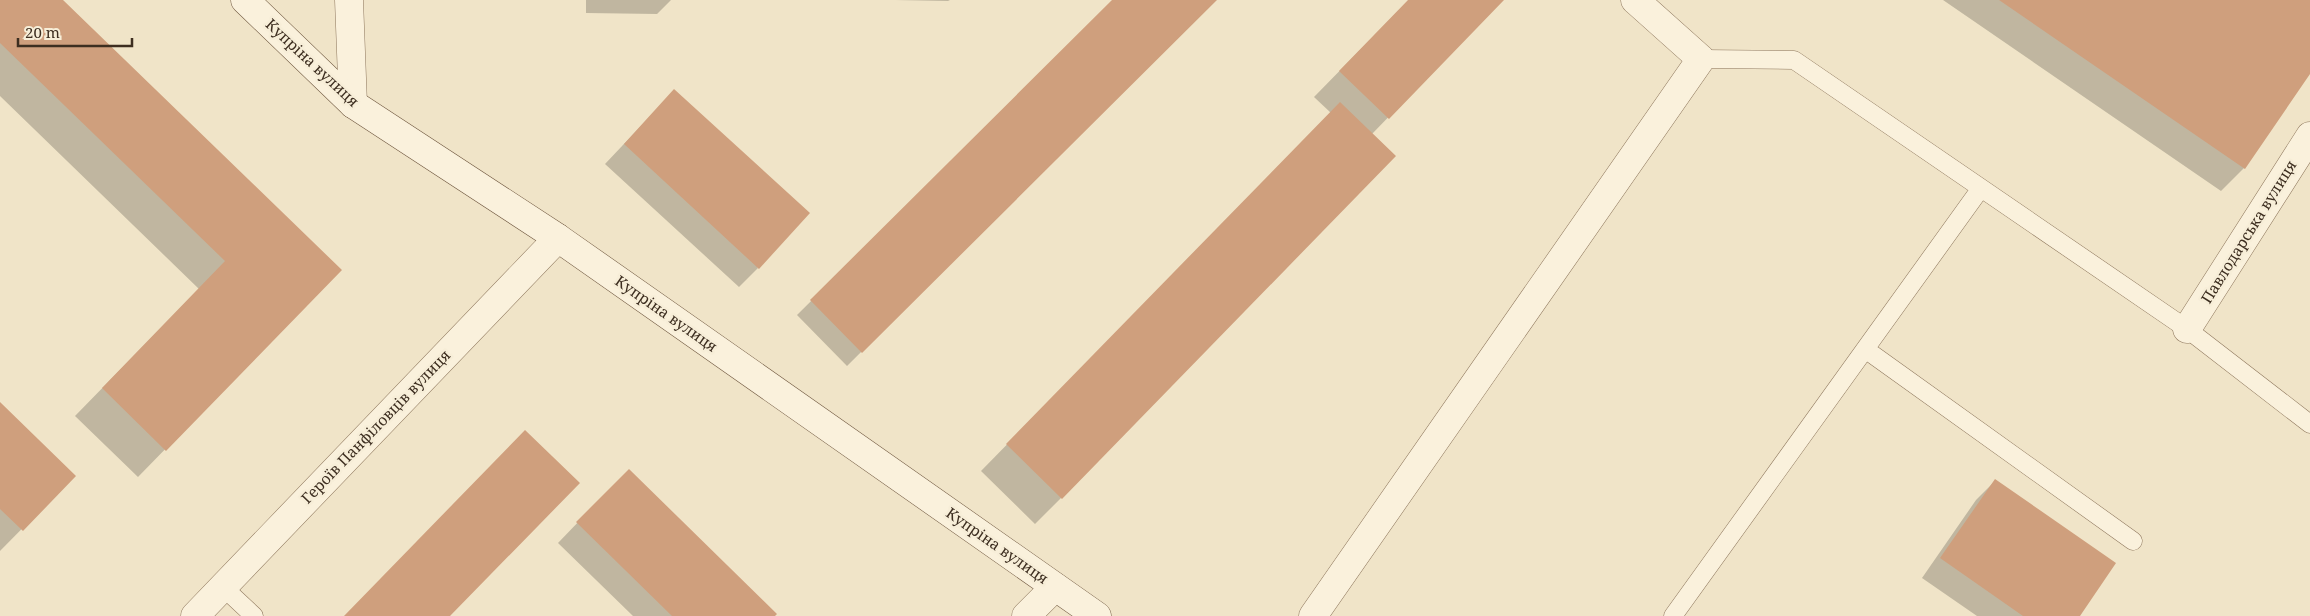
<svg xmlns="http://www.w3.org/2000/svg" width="2310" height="616" font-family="'Noto Serif',serif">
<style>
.shadow{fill:#0003}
.building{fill:#cf9f7d}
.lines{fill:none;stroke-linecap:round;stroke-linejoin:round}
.lane-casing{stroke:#8d765c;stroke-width:19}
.street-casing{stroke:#8d765c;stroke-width:29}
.secondary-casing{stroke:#6f573f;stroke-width:29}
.lane{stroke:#faf1dc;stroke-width:18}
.street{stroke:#faf1dc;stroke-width:28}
.secondary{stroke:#faf1dc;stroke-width:28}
.labels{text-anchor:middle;stroke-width:5;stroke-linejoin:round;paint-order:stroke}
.street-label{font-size:15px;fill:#3d2e20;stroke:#f7eed8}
</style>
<rect width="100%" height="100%" fill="#f0e4c8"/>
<path class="shadow" d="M 0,0 L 62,0 L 340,270 L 138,477 L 75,416 L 199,289 L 0,96 Z
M 586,0 L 671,0 L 657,14 L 586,13 Z
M 895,0 L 950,0 L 948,1 Z
M 1114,0 L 1215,0 L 847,366 L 797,315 Z
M 1409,0 L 1502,0 L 1372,134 L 1061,498 L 1035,524 L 981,471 L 1331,113 L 1314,97 Z
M 1943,0 L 2310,0 L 2310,72 L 2244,168 L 2221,191 Z
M 674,91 L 758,268 L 739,287 L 605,164 Z
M 0,404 L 74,476 L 0,551 Z
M 1995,481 L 2078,616 L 1977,616 L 1922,578 L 1976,500 Z
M 609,490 L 773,616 L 633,616 L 558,543 Z"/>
<path class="building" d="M 0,0 L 63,0 L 342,270 L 166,451 L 102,388 L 225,261 L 0,43 Z
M 1112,0 L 1217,0 L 862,353 L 810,300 Z
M 1408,0 L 1504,0 L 1389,119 L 1339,71 Z
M 1999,0 L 2310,0 L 2310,74 L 2245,169 Z
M 674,89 L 810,213 L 759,269 L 624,144 Z
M 1340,102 L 1396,156 L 1062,499 L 1006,444 Z
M 0,402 L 76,476 L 23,531 L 0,509 Z
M 525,430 L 580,483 L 450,616 L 344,616 Z
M 629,469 L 777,614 L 775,616 L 672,616 L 576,522 Z
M 1995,479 L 2116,563 L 2080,616 L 2023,616 L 1940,558 Z"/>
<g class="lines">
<defs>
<path id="lane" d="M 1701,59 L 1794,60 L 2187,329 L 2310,424
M 1865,349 L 2133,541
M 223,587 L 254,616
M 1673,616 L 1981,188"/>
<path id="street" d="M 349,0 L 353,104
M 2187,329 L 2310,136
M 195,616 L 558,238
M 1026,616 L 1055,587
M 1313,616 L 1701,59 L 1635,0"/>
<path id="secondary" d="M 245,0 L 353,104 L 558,238 L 1097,616"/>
</defs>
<use href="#lane" class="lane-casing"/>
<use href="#street" class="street-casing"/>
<use href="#secondary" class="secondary-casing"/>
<use href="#lane" class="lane"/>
<use href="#street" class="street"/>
<use href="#secondary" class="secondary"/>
</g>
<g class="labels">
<g class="street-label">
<text transform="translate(312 63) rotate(43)" y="5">Купріна вулиця</text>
<text transform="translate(2249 232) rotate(-58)" y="5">Павлодарська вулиця</text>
<text transform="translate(666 314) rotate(35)" y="5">Купріна вулиця</text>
<text transform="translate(376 427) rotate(-46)" y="5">Героїв Панфіловців вулиця</text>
<text transform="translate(997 546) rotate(35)" y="5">Купріна вулиця</text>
</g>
</g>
<path d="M18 38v8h114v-8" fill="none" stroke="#3d2e20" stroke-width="2.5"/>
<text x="25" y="38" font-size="15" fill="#3d2e20" stroke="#f7eed8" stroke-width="4" paint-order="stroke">20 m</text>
</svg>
